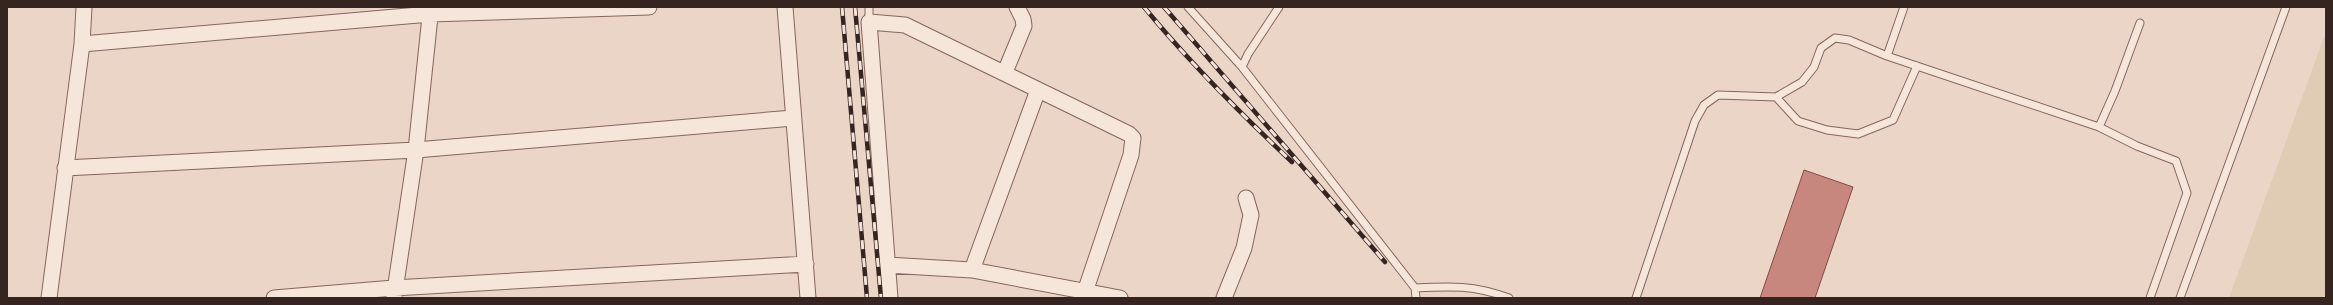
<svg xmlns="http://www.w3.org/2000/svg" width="2333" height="305" font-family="'IBM Plex Serif',serif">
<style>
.farmland{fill:#e0ccb4}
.building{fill:#c7877f;stroke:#834b45}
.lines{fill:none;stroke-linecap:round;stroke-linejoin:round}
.service-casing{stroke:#85665d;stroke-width:9}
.minor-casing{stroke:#85665d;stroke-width:17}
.service{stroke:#f6e5d9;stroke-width:7}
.minor{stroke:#f6e5d9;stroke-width:15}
.rail-casing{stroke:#362420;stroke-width:4.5}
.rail{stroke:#f3e2d5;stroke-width:3;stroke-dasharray:9;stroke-linecap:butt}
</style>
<rect width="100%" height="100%" fill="#ebd5c6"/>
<path class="farmland" d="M 2324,37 L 2326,38 L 2326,298 L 2229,298 Z"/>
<path class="building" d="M 1804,170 L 1853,187 L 1815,298 L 1760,298 Z"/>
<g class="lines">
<defs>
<path id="service" d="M 869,7 L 869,22
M 1188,7 L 1242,67 L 1415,288 L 1416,298
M 1887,56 L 1904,7
M 1242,67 L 1248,54 L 1279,7
M 1776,97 L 1798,121 L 1827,130 L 1858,134 L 1893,120 L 1917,66
M 2099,127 L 2115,91 L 2140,23
M 1415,288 C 1451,286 1474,285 1509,298
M 1636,298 L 1695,121 L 1704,105 L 1718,95 L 1776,97 L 1802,82 L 1814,67 L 1821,48 L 1835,38 L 1849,40 L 1887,56 L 2099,127 L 2137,146 L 2176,161 L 2187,193 L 2150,298
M 2180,298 L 2286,7"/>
<path id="minor" d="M 785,7 L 808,298
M 82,44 L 430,14 L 649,7
M 1005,72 L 1024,26 L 1023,19 L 1017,7
M 65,168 L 416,150 L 793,118
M 887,265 L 972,270 L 1120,298
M 972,270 L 1038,90
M 394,297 L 416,150 L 431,7
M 49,298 L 82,44 L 84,7
M 274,298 L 394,288 L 806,264
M 890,298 L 869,22 L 905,25 L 1129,134 L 1133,138 L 1131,155 L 1085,292
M 1224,298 L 1244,248 L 1251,215 L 1246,198"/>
</defs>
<use href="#service" class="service-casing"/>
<use href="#minor" class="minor-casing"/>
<use href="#service" class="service"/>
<use href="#minor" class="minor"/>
<defs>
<path id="rail" d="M 842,7 L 867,298
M 855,7 L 881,298
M 1144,7 C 1189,62 1240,113 1292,162
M 1164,7 L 1385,262"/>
</defs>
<use href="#rail" class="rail-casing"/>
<use href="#rail" class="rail"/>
</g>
<rect width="2333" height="305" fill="none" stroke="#362420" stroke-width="16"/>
</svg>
